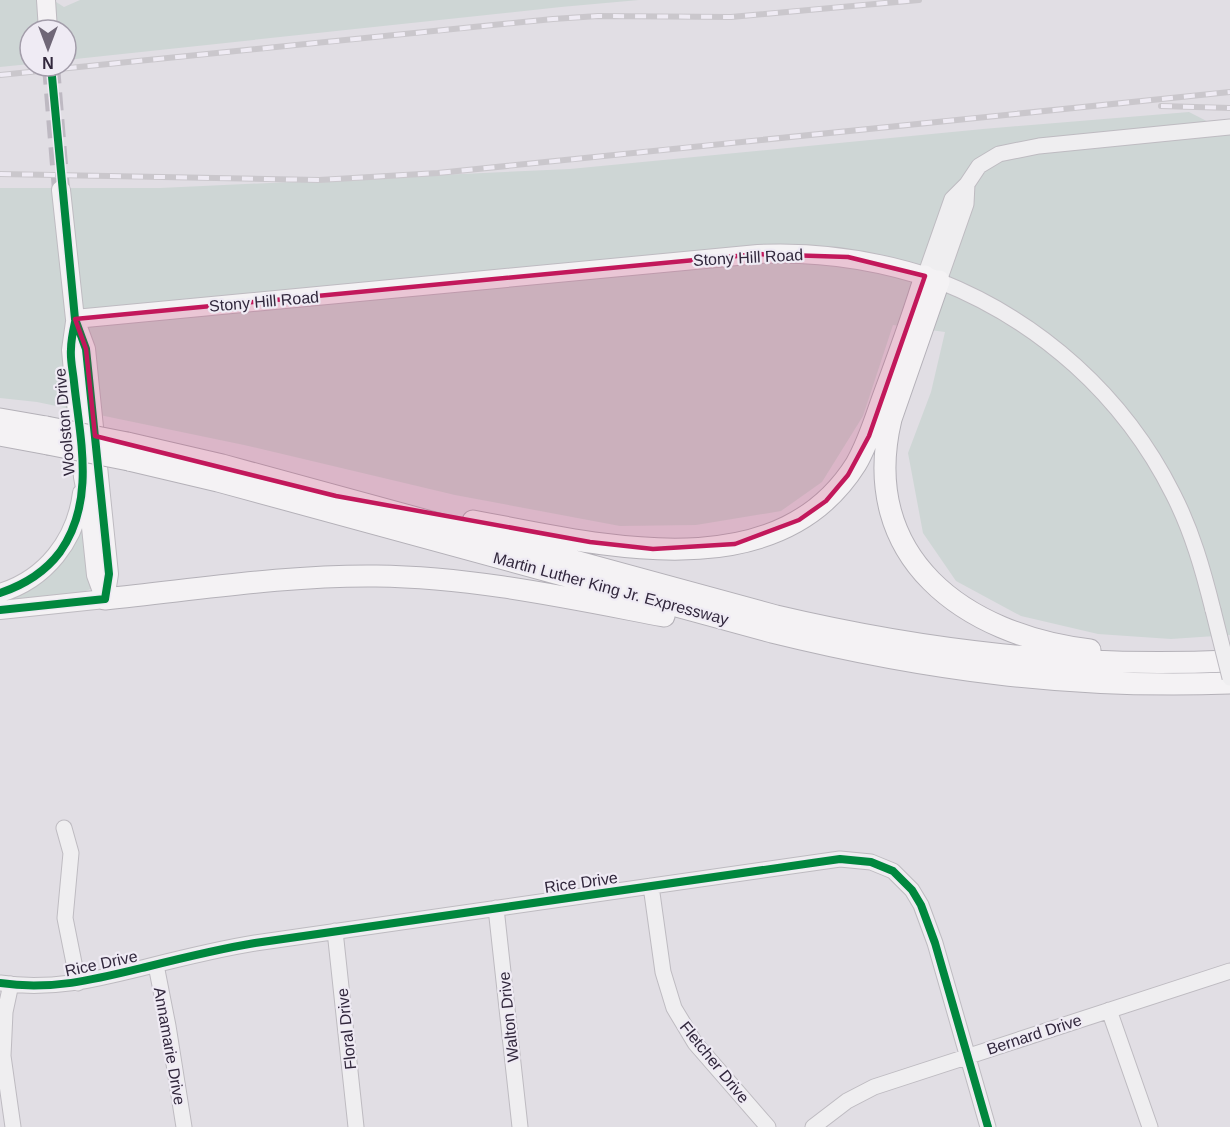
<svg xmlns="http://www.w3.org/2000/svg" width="1230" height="1127" font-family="Helvetica,sans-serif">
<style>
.green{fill:#ced6d5}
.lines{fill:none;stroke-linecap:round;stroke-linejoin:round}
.major-tunnel{stroke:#beb9c2;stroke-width:18;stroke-dasharray:18 9;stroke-linecap:butt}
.minor-casing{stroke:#bebbc1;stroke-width:17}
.major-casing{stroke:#bebbc1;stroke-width:20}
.highway-casing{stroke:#b4b1b8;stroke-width:23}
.minor{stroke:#efeef0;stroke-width:15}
.major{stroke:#f4f2f4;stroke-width:18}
.highway{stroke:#f4f2f4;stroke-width:21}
.rail-casing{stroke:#cac7cc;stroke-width:6}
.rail{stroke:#efebf4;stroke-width:4;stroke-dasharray:11;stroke-linecap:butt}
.minor-bridge-casing{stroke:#bebbc1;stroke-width:17;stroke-linecap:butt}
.highway-bridge-casing{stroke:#b4b1b8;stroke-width:23;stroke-linecap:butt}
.minor-bridge{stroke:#efeef0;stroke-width:15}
.highway-bridge{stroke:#f4f2f4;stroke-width:21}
.cycleway-casing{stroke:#efebf4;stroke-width:11}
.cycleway{stroke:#00873e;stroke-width:8}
.marked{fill:#c2185b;fill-opacity:0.2;stroke:#c2185b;stroke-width:4.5;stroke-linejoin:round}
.labels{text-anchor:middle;stroke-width:4.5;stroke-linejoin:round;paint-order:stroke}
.street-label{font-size:16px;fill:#31273c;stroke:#efebf4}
</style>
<rect width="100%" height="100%" fill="#e1dee4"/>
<path class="green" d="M 0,0 L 53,0 L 64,7 L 80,0 L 639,0 L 561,7 L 66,60 L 66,30 L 30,30 L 30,64 L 0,67 Z
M 1189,112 L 1230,133 L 1230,635 L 1171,639 L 1098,634 L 1021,616 L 956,581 L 923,533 L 908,453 L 931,392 L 945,332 L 893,325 L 863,416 L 822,482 L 781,511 L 696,525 L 620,526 L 455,495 L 244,445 L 37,402 L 0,398 L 0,188 L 160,188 L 570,169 L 983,129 Z
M 78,531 L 85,532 L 93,588 L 81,593 L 6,600 Z"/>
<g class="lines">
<path class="major-tunnel" d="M 51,66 L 61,190"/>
<defs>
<path id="minor" d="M 967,184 L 966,204 L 939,281 C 1040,321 1124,396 1173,494 C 1192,531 1203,570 1213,610
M 925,276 L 952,199 L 967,184 L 979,166 L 999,154 L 1039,146 L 1230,127
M 64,828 L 71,853 L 65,918 L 78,983
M 651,886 L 663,972 L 674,1008 L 695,1043 L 768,1127
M 496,908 L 520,1127
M 335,931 L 356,1127
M 156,965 L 168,1026 L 184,1127
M 0,983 C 51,991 97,979 146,967 C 182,958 218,949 255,943 L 812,863 L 840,859 L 871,862 L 893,871 L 912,890 L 921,905 L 935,943 L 988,1127
M 11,984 L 5,1012 L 3,1056 L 13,1127
M 1109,1010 L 1150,1127
M 813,1127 L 847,1101 L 874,1087 L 1230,971"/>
<path id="major" d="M 46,0 L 48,30
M 61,190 L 75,319 L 86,349 L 109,574 L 105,599
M 75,319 L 758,254 C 820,251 878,260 937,280
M 75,322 L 71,350 L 83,477 L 89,508 L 96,575 L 104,597
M 0,593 C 46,579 76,540 82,493
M 0,610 L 105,599"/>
<path id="highway" d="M 939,281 L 891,419 C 858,558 965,635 1090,650
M 0,419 L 46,427
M 0,435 L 48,444
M 127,443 L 222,465 L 776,616 C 929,652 1073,668 1230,661
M 129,460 L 218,481 L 772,632 C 926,670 1071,689 1230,683
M 473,521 C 594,543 775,593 856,464 C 869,442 876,416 885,392 C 899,354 913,316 925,276
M 105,599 C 194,590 286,575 376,576 C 473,577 569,598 664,616"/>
</defs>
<use href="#minor" class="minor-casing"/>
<use href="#major" class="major-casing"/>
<use href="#highway" class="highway-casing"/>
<use href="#minor" class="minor"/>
<use href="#major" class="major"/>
<use href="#highway" class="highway"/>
<defs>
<path id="rail" d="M 0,75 L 553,19 L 598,16 L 731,17 L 919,0
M 1161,106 L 1230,108
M 0,174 L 319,180 L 438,173 L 1230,92"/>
</defs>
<use href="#rail" class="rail-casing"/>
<use href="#rail" class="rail"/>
<defs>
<path id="minor-bridge" d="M 1213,610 L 1230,678"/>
<path id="highway-bridge" d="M 46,427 L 127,443
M 48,444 L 129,460"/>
</defs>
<use href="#minor-bridge" class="minor-bridge-casing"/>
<use href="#highway-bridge" class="highway-bridge-casing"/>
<use href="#minor-bridge" class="minor-bridge"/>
<use href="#highway-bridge" class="highway-bridge"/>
<defs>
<path id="cycleway" d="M 0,593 C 24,585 45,572 60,552 C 96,501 80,439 74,382 C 73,371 70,360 71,349 C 71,340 73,331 75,322
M 0,610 L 105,599 L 109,574 L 86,349 L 75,319 L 51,66
M 0,983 C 51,991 97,979 146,967 C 182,958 218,949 255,943 L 812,863 L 840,859 L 871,862 L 893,871 L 912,890 L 921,905 L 935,943 L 988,1127"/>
</defs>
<use href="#cycleway" class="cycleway-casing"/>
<use href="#cycleway" class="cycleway"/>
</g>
<path class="marked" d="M 758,254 L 848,257 L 925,276 L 869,436 L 848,475 L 826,501 L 799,520 L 735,544 L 653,549 L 590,542 L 336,496 L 95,436 L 86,349 L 75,319 Z"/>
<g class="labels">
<g class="street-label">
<text transform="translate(748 257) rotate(-3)" y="6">Stony Hill Road</text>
<text transform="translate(264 301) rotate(-5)" y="6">Stony Hill Road</text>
<text transform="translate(64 422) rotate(-95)" y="6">Woolston Drive</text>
<text transform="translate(611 588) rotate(15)" y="6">Martin Luther King Jr. Expressway</text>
<text transform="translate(581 882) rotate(-8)" y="6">Rice Drive</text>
<text transform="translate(101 963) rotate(-12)" y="6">Rice Drive</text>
<text transform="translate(508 1017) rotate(-96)" y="6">Walton Drive</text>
<text transform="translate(346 1029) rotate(-96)" y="6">Floral Drive</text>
<text transform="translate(1034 1034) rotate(-18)" y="6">Bernard Drive</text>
<text transform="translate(170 1046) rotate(80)" y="6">Annamarie Drive</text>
<text transform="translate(715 1062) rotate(51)" y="6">Fletcher Drive</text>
</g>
</g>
<g transform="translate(48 48) rotate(180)"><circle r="28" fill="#efebf4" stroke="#a39daa" stroke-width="1.5"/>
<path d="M0-4.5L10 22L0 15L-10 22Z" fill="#6f6777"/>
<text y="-9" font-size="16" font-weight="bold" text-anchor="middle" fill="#31273c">N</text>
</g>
</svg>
